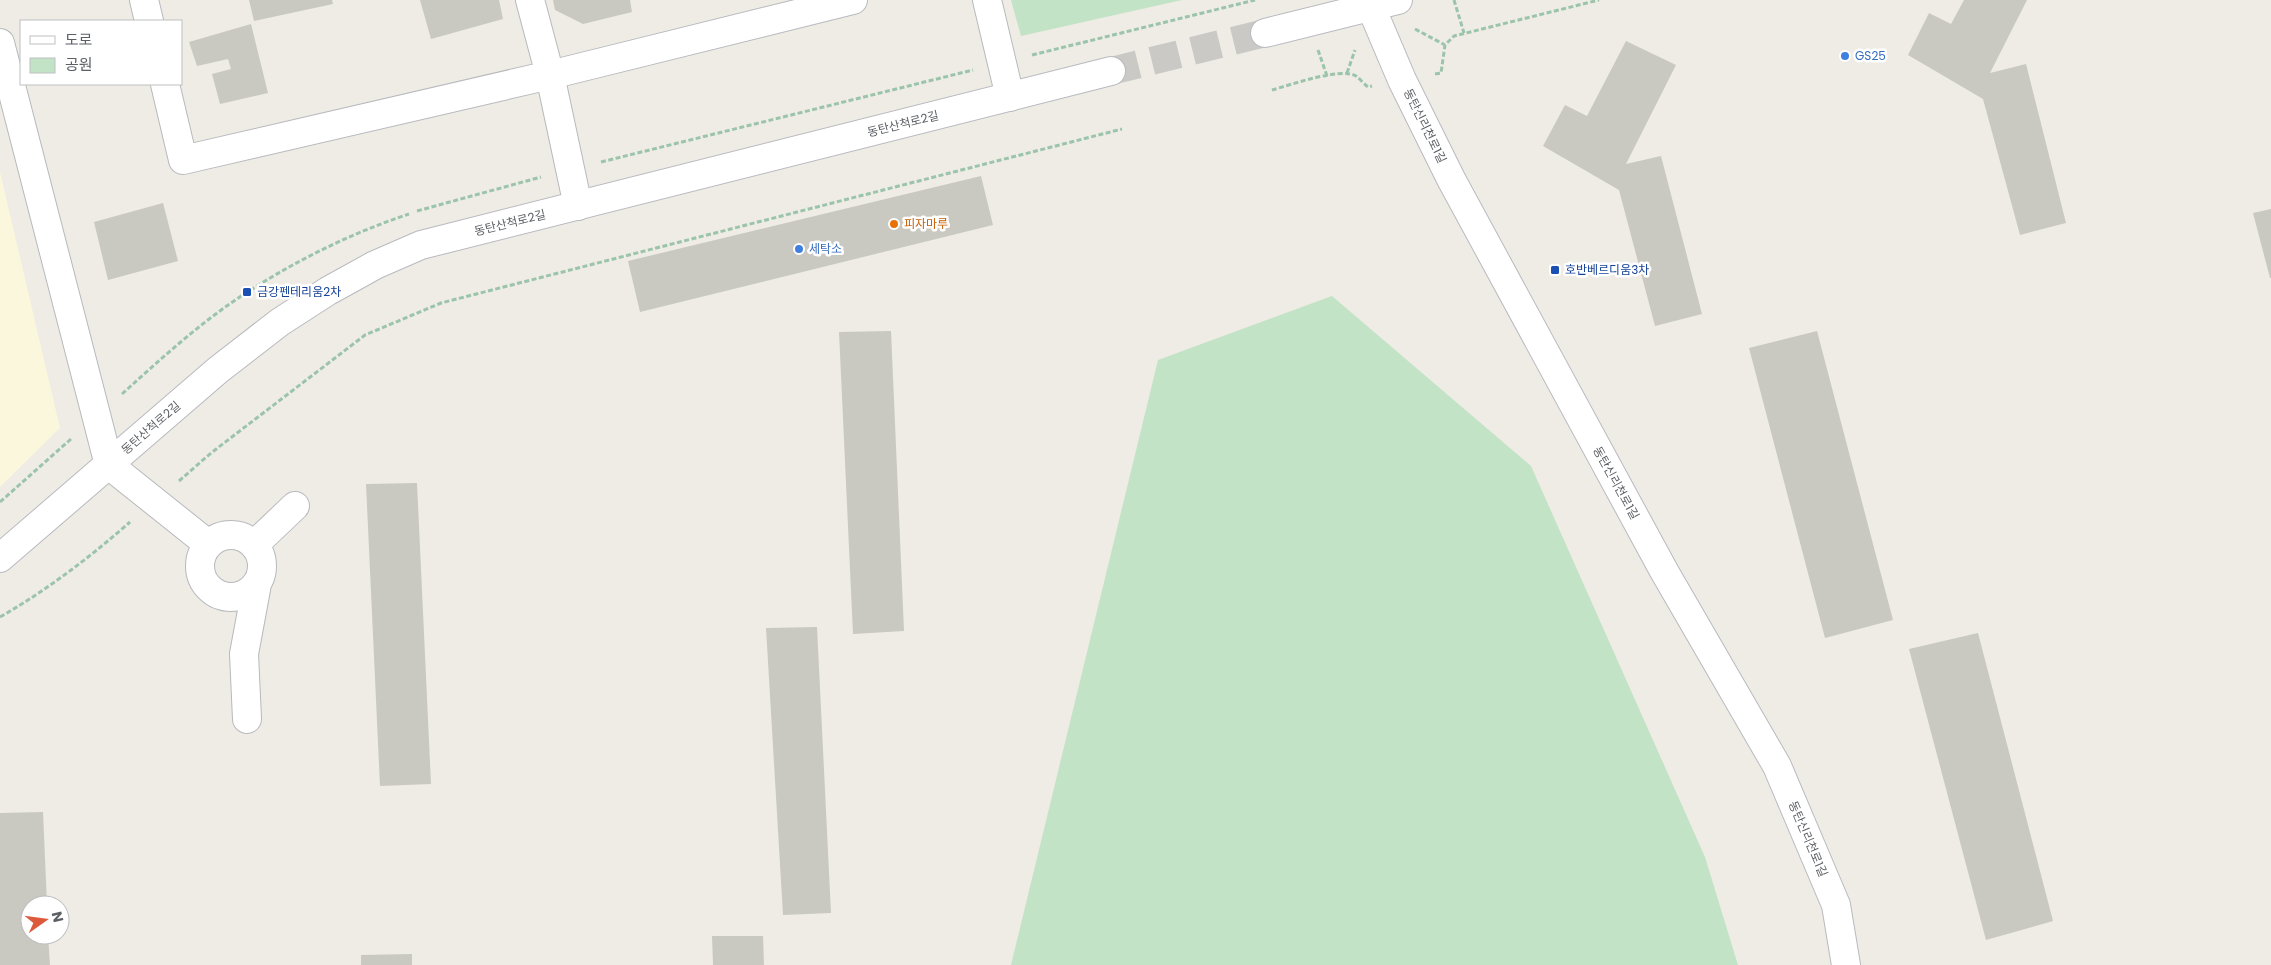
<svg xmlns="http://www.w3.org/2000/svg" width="2271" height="965" font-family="Poppins,'Noto Sans KR',sans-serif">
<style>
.commercial{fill:#fbf7dc}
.green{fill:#c3e3c6}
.building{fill:#c9c8c1}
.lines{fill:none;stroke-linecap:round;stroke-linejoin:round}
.secondary-tunnel{stroke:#cac9c5;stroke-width:28;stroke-dasharray:28 14;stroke-linecap:butt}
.street-casing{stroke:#b7b9bd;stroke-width:30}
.secondary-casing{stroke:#b8babf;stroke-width:30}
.path{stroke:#9cc4ab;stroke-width:3;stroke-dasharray:5 2.5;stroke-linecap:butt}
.street{stroke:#fff;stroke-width:28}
.secondary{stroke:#fff;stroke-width:28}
.shop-dot{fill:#3f7fe0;stroke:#fff;stroke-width:2}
.food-dot{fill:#e8710a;stroke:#fff;stroke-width:2}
.transit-dot{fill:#1a4fb4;stroke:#fff;stroke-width:2}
.labels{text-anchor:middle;stroke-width:5;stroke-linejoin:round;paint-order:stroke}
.shop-label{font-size:12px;fill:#366cbe;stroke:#fff;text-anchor:start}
.street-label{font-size:12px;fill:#5c5f64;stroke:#fff}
.food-label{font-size:12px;fill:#c56008;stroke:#fff;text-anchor:start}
.transit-label{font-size:12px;fill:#164399;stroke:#fff;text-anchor:start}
</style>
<rect width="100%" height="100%" fill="#eeece5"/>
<path class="commercial" d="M 0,172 L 60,428 L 0,487 Z"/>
<path class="green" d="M 1011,0 L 1182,0 L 1021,36 Z
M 1332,296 L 1531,466 L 1705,857 L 1738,965 L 1011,965 L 1158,360 Z"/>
<path class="building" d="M 249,0 L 332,0 L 333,4 L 254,21 Z
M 420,0 L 499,0 L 503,19 L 431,39 Z
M 553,0 L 630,0 L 632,12 L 583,24 L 555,10 Z
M 1964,0 L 2027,0 L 1990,73 L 2026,64 L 2066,223 L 2020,235 L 1983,99 L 1908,55 L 1929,13 L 1951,24 Z
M 251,24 L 268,93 L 220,104 L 212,74 L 231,69 L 228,59 L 197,66 L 189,42 Z
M 1626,41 L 1676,65 L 1626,164 L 1661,156 L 1702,314 L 1655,326 L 1619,190 L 1543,146 L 1565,105 L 1587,116 Z
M 981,176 L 993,225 L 640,312 L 628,261 Z
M 163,203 L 178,261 L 108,280 L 94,222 Z
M 2271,209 L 2271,278 L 2270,278 L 2253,213 Z
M 891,331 L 904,631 L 853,634 L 839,332 Z
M 1817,331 L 1893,620 L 1825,638 L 1749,348 Z
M 417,483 L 431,784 L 380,786 L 366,484 Z
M 817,627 L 831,913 L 783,915 L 766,628 Z
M 1978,633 L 2053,921 L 1986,940 L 1909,649 Z
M 43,812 L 47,905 L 30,905 L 30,935 L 48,935 L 50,965 L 0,965 L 0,813 Z
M 712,936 L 763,936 L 764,965 L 713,965 Z
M 412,954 L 412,965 L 361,965 L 361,955 Z"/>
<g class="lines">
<path class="secondary-tunnel" d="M 1111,71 L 1265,33"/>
<defs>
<path id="street" d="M 144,0 L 149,21
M 530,0 L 550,75 L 578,206
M 987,0 L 1010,97
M 0,43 L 109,465 L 208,544
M 165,84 L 183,160 L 550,75 L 853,0
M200 566a31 31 0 1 1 62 0a31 31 0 1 1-62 0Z
M 254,545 L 295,506
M 247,719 L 244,654 L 257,584"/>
<path id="secondary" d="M 1368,0 L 1402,80 L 1451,179 L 1664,571 L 1777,766 L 1836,905 L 1846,965
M 1265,33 L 1398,0
M 0,558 L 218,370 L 280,322 L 328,291 L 375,265 L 421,245 L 1111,71"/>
</defs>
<use href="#street" class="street-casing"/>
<use href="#secondary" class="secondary-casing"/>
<path class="path" d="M 1454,0 L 1464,33
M 1415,29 L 1445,45
M 1318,50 L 1327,76
M 1032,55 L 1255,0
M 1347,73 L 1355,50
M 1435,74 L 1441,73 L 1445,45 L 1454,36 L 1599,0
M 1272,90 C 1290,85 1341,67 1356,76 C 1360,79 1364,84 1368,87 L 1372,86
M 601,162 L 973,70
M 417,211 L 541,177
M 122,394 C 162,358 203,320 249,291 C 299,259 352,233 409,214
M 179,481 L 211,453 L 365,335 L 441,303 L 1122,129
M 0,502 L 71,439
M 0,617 C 47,590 89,558 130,522"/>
<use href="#street" class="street"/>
<use href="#secondary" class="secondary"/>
</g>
<g class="shop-dot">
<circle cx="1845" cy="56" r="5"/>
<circle cx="799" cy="249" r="5"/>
</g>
<circle class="food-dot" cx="894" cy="224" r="5"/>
<g class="transit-dot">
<rect x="1550" y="265" width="10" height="10" rx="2.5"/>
<rect x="242" y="287" width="10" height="10" rx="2.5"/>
</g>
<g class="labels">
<g class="shop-label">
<text x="1855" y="60">GS25</text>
<text x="809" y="253">세탁소</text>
</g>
<g class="street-label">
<text transform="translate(903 124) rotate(-14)" y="4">동탄산척로2길</text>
<text transform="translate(1425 126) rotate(64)" y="4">동탄신리천로1길</text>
<text transform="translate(510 223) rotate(-14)" y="4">동탄산척로2길</text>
<text transform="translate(151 428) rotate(-41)" y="4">동탄산척로2길</text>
<text transform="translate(1616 483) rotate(61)" y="4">동탄신리천로1길</text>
<text transform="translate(1808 839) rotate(67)" y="4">동탄신리천로1길</text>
</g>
<g class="food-label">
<text x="904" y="228">피자마루</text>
</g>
<g class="transit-label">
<text x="1565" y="274">호반베르디움3차</text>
<text x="257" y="296">금강펜테리움2차</text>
</g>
</g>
<rect x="20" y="20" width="162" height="65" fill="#ffffff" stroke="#bebfc1"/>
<rect x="30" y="36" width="25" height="8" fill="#ffffff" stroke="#bebfc1"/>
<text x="65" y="45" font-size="15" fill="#5c5f64">도로</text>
<rect x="30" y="58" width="25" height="15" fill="#c3e3c6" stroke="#bebfc1"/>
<text x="65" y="70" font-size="15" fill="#5c5f64">공원</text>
<g transform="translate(45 920) rotate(76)"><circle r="24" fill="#ffffff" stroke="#bebfc1"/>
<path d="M0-4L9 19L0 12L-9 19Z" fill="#dc593c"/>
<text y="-8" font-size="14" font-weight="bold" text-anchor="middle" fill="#5c5f64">N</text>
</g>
</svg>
